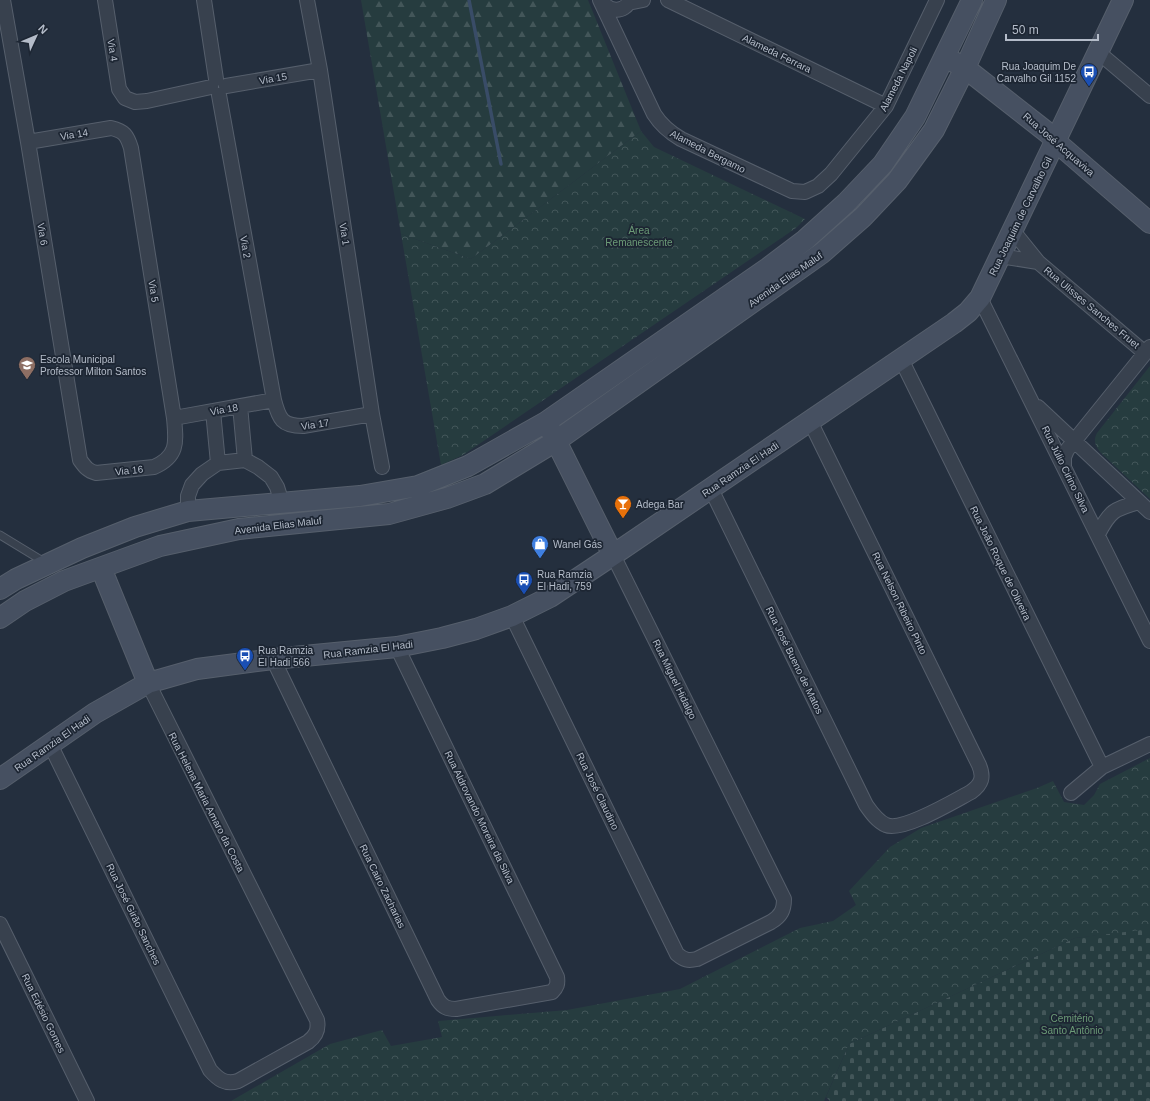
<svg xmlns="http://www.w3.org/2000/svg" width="1150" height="1101" font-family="Arial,sans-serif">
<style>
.forest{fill:url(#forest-firs)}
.cemetery{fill:url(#cemetery-stones)}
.park{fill:url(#park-crowns)}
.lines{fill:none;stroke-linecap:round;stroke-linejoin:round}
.stream{stroke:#394c67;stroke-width:3.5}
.lane-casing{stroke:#565f6c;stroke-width:9}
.street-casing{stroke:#565f6c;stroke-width:16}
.secondary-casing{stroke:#565f6c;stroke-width:22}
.lane{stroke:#38414e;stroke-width:7}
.street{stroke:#38414e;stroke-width:14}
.secondary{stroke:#465061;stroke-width:20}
.labels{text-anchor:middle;stroke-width:3.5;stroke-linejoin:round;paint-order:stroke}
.street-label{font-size:10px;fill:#b4bcc9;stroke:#1d2633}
.poi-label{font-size:10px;fill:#b4bcc9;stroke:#1d2633;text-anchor:start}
.park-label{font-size:10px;fill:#6b9a76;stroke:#1d2633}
</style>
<defs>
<pattern id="forest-firs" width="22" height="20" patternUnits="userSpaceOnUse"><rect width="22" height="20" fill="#263c3f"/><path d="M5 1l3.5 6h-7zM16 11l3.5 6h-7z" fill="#435659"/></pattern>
<pattern id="cemetery-stones" width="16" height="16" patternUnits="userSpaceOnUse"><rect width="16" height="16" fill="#263c3f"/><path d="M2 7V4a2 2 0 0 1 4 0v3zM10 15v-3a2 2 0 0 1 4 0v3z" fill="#435659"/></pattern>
<pattern id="park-crowns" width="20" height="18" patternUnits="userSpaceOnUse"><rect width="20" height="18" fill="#263c3f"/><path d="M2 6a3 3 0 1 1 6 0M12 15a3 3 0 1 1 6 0" fill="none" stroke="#435659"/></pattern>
</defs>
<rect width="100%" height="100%" fill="#242f3e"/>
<path class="forest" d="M 361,0 L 588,0 L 641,131 L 471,259 L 401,234 Z"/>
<path class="cemetery" d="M 1150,928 L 1150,1101 L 830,1101 L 826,1097 L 849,1044 L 1075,938 Z"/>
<path class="park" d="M 641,131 L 654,147 L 805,219 L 796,228 L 463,455 L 441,465 L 401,234 L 471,259 Z
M 1150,366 L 1150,499 L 1100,452 C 1095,445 1093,441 1097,433 Z
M 1150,758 L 1150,929 L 1075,938 L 849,1044 L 824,1101 L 231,1101 L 330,1044 L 382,1030 L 391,1046 L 442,1037 L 438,1021 L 567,1010 L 680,989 L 800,928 L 833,921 L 856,905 L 849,891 L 890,847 L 921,828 L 1037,788 L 1053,781 L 1064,802 L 1084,805 L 1094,795 L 1100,784 Z"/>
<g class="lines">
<path class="stream" d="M 469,0 L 501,164"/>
<defs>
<path id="lane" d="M 0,535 L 46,563"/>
<path id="street" d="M 3,0 L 28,142 L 80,460 C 85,467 88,471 96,473 L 154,467 C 179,456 176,441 174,418 L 131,148 C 127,135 124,131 111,128 L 28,142
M 105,0 L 119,89 L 125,98 L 135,102 L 147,101 L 211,87
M 204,0 L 216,79
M 307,0 L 320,70 L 372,414 L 382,467
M 600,0 L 654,114 C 661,125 669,132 681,139 L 792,191 L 805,192 L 818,186 L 831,174 L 886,106 L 937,0
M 601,0 C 608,12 624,14 630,0
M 668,0 L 886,106
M 628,3 L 643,0
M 1098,52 L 1150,96
M 226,86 L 320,70
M 219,95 L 274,400 C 279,419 282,426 303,426 L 372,414
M 1000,256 L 1038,262 L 1013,231
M 1038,262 L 1145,353
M 980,298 L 1150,641
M 901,359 L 1102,767
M 240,406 L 245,460
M 1038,407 L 1150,512
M 213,411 L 218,463
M 174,418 L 274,400
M 1064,465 L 1064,457 L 1067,450 L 1150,347
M 711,489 L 866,805 C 871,812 877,821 886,825 C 903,832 954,801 971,792 C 982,784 984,777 979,765 L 810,421
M 188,511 L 188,496 L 192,485 L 202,474 L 218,463 L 245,460 L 258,467 L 271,477 L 277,487 L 282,503
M 1098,534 C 1110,511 1114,509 1139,502
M 512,616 L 677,954 C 684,960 688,961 697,959 L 771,922 C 781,916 784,910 784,899 L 613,555
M 273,659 L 438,1000 C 443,1007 447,1009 456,1009 L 552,992 C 557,987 558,984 557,977 L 397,647
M 50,744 L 210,1070 C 218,1079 225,1085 238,1081 L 308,1042 C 316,1036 319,1030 317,1020 L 148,683
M 1071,793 L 1102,767 L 1150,744
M 0,924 L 87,1101"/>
<path id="secondary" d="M 954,62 L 965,68 L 1048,133 L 1062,147 L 1150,223
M 550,429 L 613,555
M 101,568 L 148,683
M 0,589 L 16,579 L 82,548 L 135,527 L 188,511 L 360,496 L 418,486 L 468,466 L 546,422 L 768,268 L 805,240 L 846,203 L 883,164 L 915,117 L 972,0
M 0,618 L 25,601 L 64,581 L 160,546 L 239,529 L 389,514 L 447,498 L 485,484 L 556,441 L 822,253 L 863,217 L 897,181 L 934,130 L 965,68 L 996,0
M 0,779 L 95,713 L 148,683 L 197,669 L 273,659 L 397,647 L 442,638 L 476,629 L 512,616 L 550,597 L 613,555 L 954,323 L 968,312 L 980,298 L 1123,0"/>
</defs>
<use href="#lane" class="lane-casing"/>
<use href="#street" class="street-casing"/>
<use href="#secondary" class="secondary-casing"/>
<use href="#lane" class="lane"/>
<use href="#street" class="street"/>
<use href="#secondary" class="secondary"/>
</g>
<defs>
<symbol id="bus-pin" viewBox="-11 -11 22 30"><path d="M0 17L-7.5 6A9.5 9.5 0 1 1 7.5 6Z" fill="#1a4fb4" stroke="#1d2633"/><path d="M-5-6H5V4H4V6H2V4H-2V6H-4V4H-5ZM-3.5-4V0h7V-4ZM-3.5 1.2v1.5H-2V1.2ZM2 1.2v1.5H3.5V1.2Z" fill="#fff"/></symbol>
<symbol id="school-pin" viewBox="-11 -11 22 30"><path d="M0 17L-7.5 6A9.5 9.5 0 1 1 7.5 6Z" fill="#8d6e63" stroke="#1d2633"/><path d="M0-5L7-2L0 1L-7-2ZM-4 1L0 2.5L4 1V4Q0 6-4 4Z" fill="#fff"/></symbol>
<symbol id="bar-pin" viewBox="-11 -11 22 30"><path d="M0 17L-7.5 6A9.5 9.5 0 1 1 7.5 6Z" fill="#e8710a" stroke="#1d2633"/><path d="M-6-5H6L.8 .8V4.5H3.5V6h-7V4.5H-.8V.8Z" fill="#fff"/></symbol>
<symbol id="shop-pin" viewBox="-11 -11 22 30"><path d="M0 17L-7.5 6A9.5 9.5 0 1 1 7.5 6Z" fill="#3f7fe0" stroke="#1d2633"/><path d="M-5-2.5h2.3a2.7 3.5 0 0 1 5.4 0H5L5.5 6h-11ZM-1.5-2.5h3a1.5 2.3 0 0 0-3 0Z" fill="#fff"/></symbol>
</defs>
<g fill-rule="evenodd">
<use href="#bus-pin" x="1079" y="62" width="20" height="27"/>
<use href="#school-pin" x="17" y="355" width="20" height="27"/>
<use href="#bar-pin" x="613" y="494" width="20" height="27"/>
<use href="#shop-pin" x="530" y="534" width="20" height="27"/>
<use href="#bus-pin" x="514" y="570" width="20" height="27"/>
<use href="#bus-pin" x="235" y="646" width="20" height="27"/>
</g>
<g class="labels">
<g class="street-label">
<text transform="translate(113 50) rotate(81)" y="4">Via 4</text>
<text transform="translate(777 53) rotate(26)" y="4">Alameda Ferrara</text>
<text transform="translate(273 78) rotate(-10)" y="4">Via 15</text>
<text transform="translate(898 79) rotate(-63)" y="4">Alameda Napoli</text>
<text transform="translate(74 134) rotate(-9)" y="4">Via 14</text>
<text transform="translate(1059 144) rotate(41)" y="4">Rua José Acquaviva</text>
<text transform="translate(708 151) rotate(27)" y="4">Alameda Bergamo</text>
<text transform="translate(1020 216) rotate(-64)" y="4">Rua Joaquim de Carvalho Gil</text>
<text transform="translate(43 234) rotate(81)" y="4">Via 6</text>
<text transform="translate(345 234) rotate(81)" y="4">Via 1</text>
<text transform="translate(246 247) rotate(80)" y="4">Via 2</text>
<text transform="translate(785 279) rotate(-35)" y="4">Avenida Elias Maluf</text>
<text transform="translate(154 291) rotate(81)" y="4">Via 5</text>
<text transform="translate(1092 307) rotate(40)" y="4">Rua Ulisses Sanches Fruet</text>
<text transform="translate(224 409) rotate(-10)" y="4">Via 18</text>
<text transform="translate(315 424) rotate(-8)" y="4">Via 17</text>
<text transform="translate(740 469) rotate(-34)" y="4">Rua Ramzia El Hadi</text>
<text transform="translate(1066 469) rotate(64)" y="4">Rua Júlio Cirino Silva</text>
<text transform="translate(129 470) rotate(-6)" y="4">Via 16</text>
<text transform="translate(278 525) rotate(-7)" y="4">Avenida Elias Maluf</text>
<text transform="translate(1001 563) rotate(64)" y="4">Rua João Roque de Oliveira</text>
<text transform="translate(900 603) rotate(64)" y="4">Rua Nelson Ribeiro Pinto</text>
<text transform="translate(368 649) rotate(-7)" y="4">Rua Ramzia El Hadi</text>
<text transform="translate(795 660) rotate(64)" y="4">Rua José Bueno de Matos</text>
<text transform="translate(675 679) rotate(64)" y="4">Rua Miguel Hidalgo</text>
<text transform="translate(52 743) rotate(-35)" y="4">Rua Ramzia El Hadi</text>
<text transform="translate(598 791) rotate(64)" y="4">Rua José Claudino</text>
<text transform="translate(207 802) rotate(63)" y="4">Rua Helena Maria Amaro da Costa</text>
<text transform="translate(480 817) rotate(64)" y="4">Rua Aldrovando Moreira da Silva</text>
<text transform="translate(383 886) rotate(64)" y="4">Rua Cairo Zacharias</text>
<text transform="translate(134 914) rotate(64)" y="4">Rua José Girão Sanches</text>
<text transform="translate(44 1013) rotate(64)" y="4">Rua Edésio Gomes</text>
</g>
<g class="poi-label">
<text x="1076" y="70" text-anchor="end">Rua Joaquim De<tspan x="1076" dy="12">Carvalho Gil 1152</tspan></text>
<text x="40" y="363">Escola Municipal<tspan x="40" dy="12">Professor Milton Santos</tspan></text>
<text x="636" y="508">Adega Bar</text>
<text x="553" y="548">Wanel Gás</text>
<text x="537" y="578">Rua Ramzia<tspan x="537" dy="12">El Hadi, 759</tspan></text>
<text x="258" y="654">Rua Ramzia<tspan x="258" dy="12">El Hadi 566</tspan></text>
</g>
<g class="park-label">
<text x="639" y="234">Área<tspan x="639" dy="12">Remanescente</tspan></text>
<text x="1072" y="1022">Cemitério<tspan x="1072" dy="12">Santo Antônio</tspan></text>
</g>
</g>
<g transform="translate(36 36) rotate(46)" stroke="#1d2633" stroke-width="3" paint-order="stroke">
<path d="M0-3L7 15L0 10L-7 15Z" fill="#b4bcc9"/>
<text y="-6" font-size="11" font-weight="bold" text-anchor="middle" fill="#b4bcc9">N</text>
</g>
<path d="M1006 34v6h92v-6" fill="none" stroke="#b4bcc9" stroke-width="2"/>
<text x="1012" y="34" font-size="12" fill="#b4bcc9" stroke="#1d2633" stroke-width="3" paint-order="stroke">50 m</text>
</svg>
